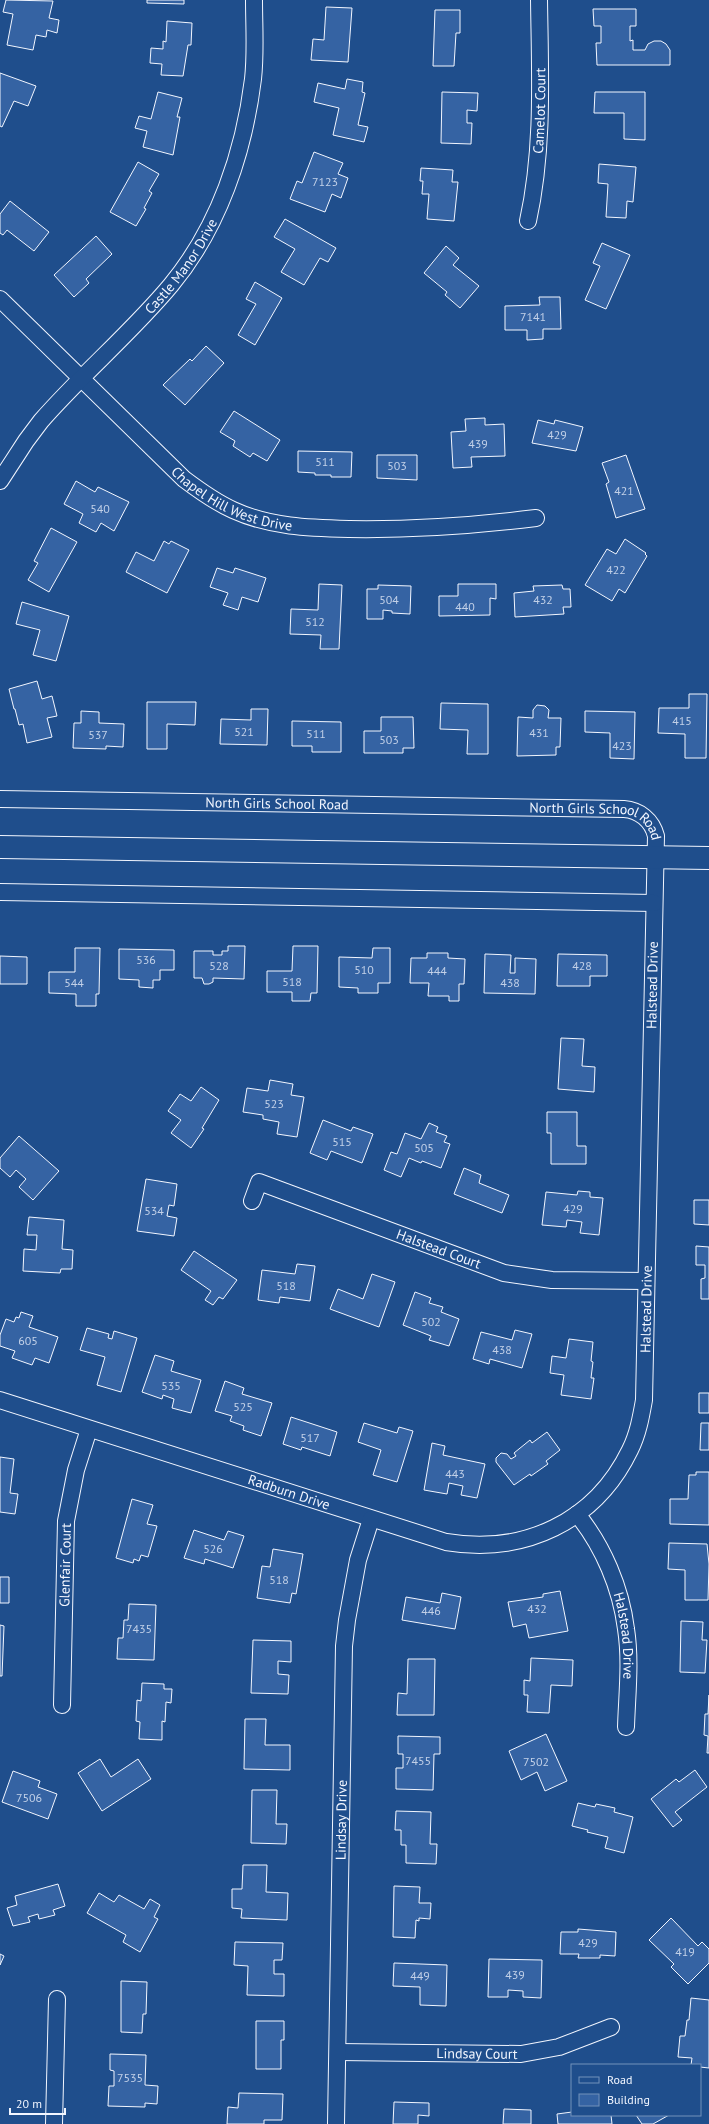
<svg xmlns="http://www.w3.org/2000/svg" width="709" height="2124" font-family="'PT Sans',sans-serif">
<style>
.building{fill:#3563a3;stroke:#f2f6ff}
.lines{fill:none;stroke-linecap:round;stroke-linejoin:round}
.minor-casing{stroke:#f2f6ff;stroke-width:18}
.secondary-casing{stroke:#f2f6ff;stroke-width:24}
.minor{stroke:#1f4e8c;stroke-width:16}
.secondary{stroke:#1f4e8c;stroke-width:22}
.labels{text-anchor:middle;stroke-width:3;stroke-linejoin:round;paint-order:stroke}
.number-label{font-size:12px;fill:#c3d1e8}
.street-label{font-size:14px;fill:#f2f6ff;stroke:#1f4e8c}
</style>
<rect width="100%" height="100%" fill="#1f4e8c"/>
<path class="building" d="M 6,0 L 53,1 L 49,18 L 59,20 L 57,33 L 47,30 L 46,37 L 36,35 L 33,50 L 7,45 L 13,14 L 3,12 Z
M 147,0 L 184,0 L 184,4 L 147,3 Z
M 326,7 L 352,8 L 348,62 L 311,60 L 313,39 L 324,40 Z
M 593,9 L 636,9 L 636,26 L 630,26 L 630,41 L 633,40 L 633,50 L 645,50 L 648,44 L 654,41 L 661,41 L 666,44 L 670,50 L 670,65 L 597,65 L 596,43 L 601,43 L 601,26 L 594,26 Z
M 435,10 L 460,10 L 460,33 L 456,33 L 454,66 L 433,66 Z
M 167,21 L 192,23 L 191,45 L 188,45 L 183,76 L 161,75 L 162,64 L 150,63 L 151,48 L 163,49 L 163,41 L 166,42 Z
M 0,73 L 36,86 L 28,106 L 14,101 L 2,127 L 0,126 Z
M 347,79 L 363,82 L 362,92 L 365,93 L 358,125 L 368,127 L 364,142 L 333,135 L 339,108 L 314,102 L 318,83 L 345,89 Z
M 158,92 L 182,98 L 177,117 L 180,117 L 173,155 L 143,147 L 147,131 L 135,128 L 139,116 L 151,119 Z
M 442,92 L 478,93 L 477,111 L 467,110 L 467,123 L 472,123 L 471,144 L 441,143 Z
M 595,92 L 645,92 L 645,140 L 624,139 L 624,113 L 594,113 Z
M 314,152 L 343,163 L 338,174 L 348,178 L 341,198 L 332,194 L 325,212 L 290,199 L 297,181 L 302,183 Z
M 138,162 L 159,174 L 149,191 L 152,193 L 144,208 L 146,209 L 136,226 L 110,212 Z
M 599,164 L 636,167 L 633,202 L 627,201 L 626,218 L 606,217 L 608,184 L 598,183 Z
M 421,168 L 453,170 L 452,182 L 458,182 L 454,221 L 427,219 L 429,194 L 422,194 L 423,181 L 420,181 Z
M 10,201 L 49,232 L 34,251 L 7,230 L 3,235 L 0,233 L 0,214 Z
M 285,219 L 336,248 L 328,262 L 320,258 L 304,285 L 281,272 L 295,249 L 274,237 Z
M 96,236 L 112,254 L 86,279 L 89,283 L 74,297 L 54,275 Z
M 602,243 L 630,255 L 606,309 L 585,300 L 600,266 L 593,263 Z
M 446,246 L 459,258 L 453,265 L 479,286 L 460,308 L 445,295 L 447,292 L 424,273 Z
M 255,282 L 282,298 L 255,345 L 238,335 L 256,304 L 246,299 Z
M 539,297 L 560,297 L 561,329 L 543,329 L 543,339 L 527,340 L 527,330 L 505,330 L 505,306 L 540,305 Z
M 206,346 L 224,363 L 185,405 L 163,385 L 190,359 L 192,361 Z
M 234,411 L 280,440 L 267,461 L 253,453 L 250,457 L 233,446 L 235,441 L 220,432 Z
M 485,418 L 485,425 L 504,424 L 505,456 L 471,457 L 472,467 L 453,468 L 451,432 L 466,431 L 465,419 Z
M 538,420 L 554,424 L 555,420 L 583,427 L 576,451 L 532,443 Z
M 298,451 L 352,452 L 351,477 L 331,477 L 331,475 L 315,475 L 315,473 L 298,472 Z
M 377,455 L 417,455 L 417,480 L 377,478 Z
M 626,455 L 645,509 L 616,518 L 606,484 L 609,482 L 602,463 Z
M 76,481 L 95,492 L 98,487 L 129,502 L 114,531 L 101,523 L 96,532 L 79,523 L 83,514 L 64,504 Z
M 51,528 L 77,542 L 49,592 L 28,580 L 38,563 L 34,561 Z
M 625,539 L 646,553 L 645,554 L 647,556 L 625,593 L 619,589 L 612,601 L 585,585 L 607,549 L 616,554 Z
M 164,541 L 169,544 L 171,541 L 189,550 L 167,593 L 126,572 L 136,552 L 154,561 Z
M 217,568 L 233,573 L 235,568 L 266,578 L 258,602 L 242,597 L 238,610 L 223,605 L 228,593 L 210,587 Z
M 319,584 L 342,585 L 339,649 L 320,649 L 321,635 L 290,634 L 291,609 L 318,610 Z
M 458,584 L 496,584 L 496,599 L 490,598 L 490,615 L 439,616 L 439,596 L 458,596 Z
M 378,585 L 411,586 L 410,614 L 392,613 L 392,611 L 383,610 L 383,619 L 367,619 L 367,589 L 378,589 Z
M 562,585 L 563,589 L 570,589 L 571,607 L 563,607 L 564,614 L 515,617 L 514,593 L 534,591 L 533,586 Z
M 22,602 L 69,616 L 56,661 L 33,655 L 40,630 L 16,624 Z
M 37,681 L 42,699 L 52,696 L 57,716 L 47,718 L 52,737 L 27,743 L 23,724 L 19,725 L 15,709 L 14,709 L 9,689 Z
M 689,694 L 707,694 L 706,758 L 685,758 L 685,734 L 658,733 L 659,708 L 689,708 Z
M 147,702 L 196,702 L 195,725 L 167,724 L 167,749 L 147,749 Z
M 441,703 L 488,704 L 488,754 L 467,754 L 468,730 L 440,729 Z
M 537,705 L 545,706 L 549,710 L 548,718 L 561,718 L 560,747 L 556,747 L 556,755 L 517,756 L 518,717 L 533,718 L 533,710 Z
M 251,709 L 268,709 L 267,745 L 220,744 L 221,719 L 251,720 Z
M 81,711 L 99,712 L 99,723 L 124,724 L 123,747 L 106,746 L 106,749 L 73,748 L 74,723 L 81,723 Z
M 585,711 L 635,712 L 634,759 L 610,758 L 610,733 L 585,732 Z
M 381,717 L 413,717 L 414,748 L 403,748 L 403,753 L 364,753 L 364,731 L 381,731 Z
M 292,721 L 341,722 L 341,752 L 312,752 L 312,746 L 292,746 Z
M 228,946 L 245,946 L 244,979 L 213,978 L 213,982 L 209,984 L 204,984 L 202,978 L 194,978 L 194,951 L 213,951 L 213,955 L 222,955 L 222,951 L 228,951 Z
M 293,946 L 318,946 L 317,993 L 311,993 L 310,1001 L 292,1001 L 292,992 L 267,992 L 267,971 L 292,971 Z
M 75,948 L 100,948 L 99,994 L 96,994 L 96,1006 L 76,1006 L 76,994 L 49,993 L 49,972 L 75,972 Z
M 373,948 L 390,948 L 390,983 L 378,983 L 378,993 L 358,993 L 358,988 L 339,987 L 339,957 L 372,958 Z
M 119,949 L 174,950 L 174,970 L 160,970 L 160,980 L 153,980 L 153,988 L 139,987 L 139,980 L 119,979 Z
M 427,953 L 448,953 L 448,958 L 465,959 L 464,984 L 459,984 L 459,1001 L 449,1001 L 449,996 L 428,996 L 429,983 L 410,983 L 411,958 L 427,958 Z
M 485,954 L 511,955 L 510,973 L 515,973 L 515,958 L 536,959 L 535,994 L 484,993 Z
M 558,954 L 607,955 L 607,976 L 590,976 L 590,986 L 557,986 Z
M 0,956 L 27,957 L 27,984 L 0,984 Z
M 561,1038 L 584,1039 L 582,1066 L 595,1067 L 594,1092 L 558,1089 Z
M 270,1080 L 293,1084 L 291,1095 L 304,1097 L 297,1137 L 277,1134 L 279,1122 L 263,1119 L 263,1115 L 243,1112 L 247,1088 L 268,1091 Z
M 201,1087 L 219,1100 L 202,1128 L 204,1129 L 191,1148 L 171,1133 L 181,1120 L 168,1111 L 180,1094 L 191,1101 Z
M 547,1112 L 577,1112 L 577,1146 L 586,1146 L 586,1164 L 551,1164 L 551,1133 L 547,1133 Z
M 323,1120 L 351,1131 L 353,1127 L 373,1134 L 362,1163 L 331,1151 L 327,1160 L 310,1153 Z
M 429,1123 L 438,1127 L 436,1132 L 447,1136 L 444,1142 L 450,1144 L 441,1168 L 422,1161 L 421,1163 L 409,1158 L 401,1177 L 384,1170 L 391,1152 L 397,1154 L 405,1133 L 421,1139 Z
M 19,1136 L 59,1171 L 33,1200 L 19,1187 L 26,1179 L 16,1170 L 10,1177 L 0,1168 L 0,1158 Z
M 464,1168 L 481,1175 L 479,1183 L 509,1195 L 502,1213 L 454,1194 Z
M 146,1179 L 177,1184 L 174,1206 L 169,1205 L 167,1216 L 177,1218 L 174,1236 L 137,1231 Z
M 578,1191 L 590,1192 L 590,1197 L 603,1198 L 599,1235 L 580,1233 L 582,1222 L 567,1220 L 566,1227 L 542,1225 L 546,1192 L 577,1195 Z
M 694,1200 L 709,1200 L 709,1225 L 694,1224 Z
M 29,1217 L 64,1220 L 62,1249 L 73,1250 L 72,1269 L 61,1269 L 60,1273 L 23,1271 L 24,1249 L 36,1250 L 37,1235 L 27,1235 Z
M 696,1246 L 709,1247 L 709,1299 L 701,1299 L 701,1279 L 705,1278 L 705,1265 L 696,1265 Z
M 194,1251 L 237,1280 L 223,1299 L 219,1297 L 213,1305 L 205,1300 L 211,1291 L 181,1270 Z
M 297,1264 L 315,1266 L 310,1301 L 280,1297 L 279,1303 L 258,1300 L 262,1270 L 295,1274 Z
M 372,1274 L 395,1282 L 379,1327 L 330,1309 L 338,1289 L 363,1299 Z
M 415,1292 L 431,1298 L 429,1303 L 443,1307 L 441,1312 L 459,1319 L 449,1346 L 429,1340 L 431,1336 L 403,1325 Z
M 21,1312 L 33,1316 L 29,1327 L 58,1337 L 49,1363 L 35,1358 L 32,1365 L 12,1358 L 15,1351 L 0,1346 L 0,1335 L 6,1319 L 14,1322 L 16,1317 L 19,1318 Z
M 87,1328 L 109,1334 L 108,1338 L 112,1339 L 114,1331 L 137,1338 L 121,1392 L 97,1385 L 105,1357 L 80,1350 Z
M 515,1330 L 532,1334 L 522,1368 L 490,1359 L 489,1364 L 473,1359 L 481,1332 L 512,1340 Z
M 569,1339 L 593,1342 L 591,1361 L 593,1362 L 591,1378 L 594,1378 L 591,1399 L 561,1395 L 564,1375 L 550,1373 L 552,1356 L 566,1358 Z
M 155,1355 L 174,1361 L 171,1371 L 201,1380 L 191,1413 L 172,1408 L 174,1399 L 163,1395 L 162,1399 L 142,1392 Z
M 225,1381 L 244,1388 L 242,1394 L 272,1403 L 261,1436 L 243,1430 L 244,1426 L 230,1421 L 232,1416 L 215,1411 Z
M 699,1393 L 709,1393 L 709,1413 L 699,1413 Z
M 291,1417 L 337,1432 L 330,1456 L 302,1447 L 301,1450 L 283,1444 Z
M 364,1423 L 397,1433 L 399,1427 L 413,1431 L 397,1482 L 373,1475 L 381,1450 L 358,1442 Z
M 701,1423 L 709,1423 L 709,1450 L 700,1450 Z
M 547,1432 L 560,1450 L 546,1461 L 548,1464 L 531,1476 L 530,1474 L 514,1485 L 496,1462 L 496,1458 L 501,1453 L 507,1454 L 511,1459 L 516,1456 L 514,1453 L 530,1440 L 532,1443 Z
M 432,1443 L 445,1446 L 443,1455 L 485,1464 L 477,1498 L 461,1495 L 463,1486 L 449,1483 L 447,1494 L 424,1490 Z
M 0,1457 L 14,1459 L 10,1493 L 18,1494 L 15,1514 L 0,1512 Z
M 696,1472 L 709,1472 L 709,1525 L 670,1524 L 670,1499 L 688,1499 L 689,1475 L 696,1475 Z
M 132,1499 L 153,1505 L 147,1524 L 157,1526 L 148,1557 L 141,1555 L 139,1561 L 134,1559 L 133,1563 L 116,1558 Z
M 194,1530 L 224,1540 L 228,1531 L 244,1536 L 233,1568 L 205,1559 L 204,1564 L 184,1558 Z
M 669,1543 L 707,1544 L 709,1564 L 708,1600 L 685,1600 L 685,1570 L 668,1569 Z
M 273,1549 L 303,1554 L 296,1594 L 292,1593 L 290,1603 L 257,1598 L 262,1566 L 270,1567 Z
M 0,1577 L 9,1577 L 9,1603 L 0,1603 Z
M 560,1591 L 568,1631 L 529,1638 L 526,1624 L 513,1627 L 508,1602 L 543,1597 L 543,1594 Z
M 442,1593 L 461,1597 L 455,1629 L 402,1620 L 406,1597 L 440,1603 Z
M 129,1604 L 156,1605 L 154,1660 L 117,1659 L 118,1638 L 123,1638 L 124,1620 L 128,1620 Z
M 681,1621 L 703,1622 L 702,1640 L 707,1640 L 705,1673 L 680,1672 Z
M 0,1625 L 4,1626 L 2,1676 L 0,1676 Z
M 253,1640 L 291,1641 L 291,1662 L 278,1661 L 278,1674 L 289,1675 L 288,1694 L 251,1693 Z
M 531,1658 L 573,1660 L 572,1686 L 551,1685 L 549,1713 L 527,1712 L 528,1695 L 524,1695 L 524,1680 L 530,1681 Z
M 408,1659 L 435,1659 L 434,1715 L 397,1715 L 398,1693 L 407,1694 Z
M 142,1683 L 164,1684 L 164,1689 L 172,1689 L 171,1703 L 166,1702 L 165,1722 L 162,1721 L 162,1740 L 139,1739 L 140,1722 L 136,1721 L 137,1700 L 141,1701 Z
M 709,1695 L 709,1753 L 707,1753 L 708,1736 L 704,1735 L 705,1714 L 708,1714 Z
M 245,1719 L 266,1719 L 265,1745 L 290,1745 L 290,1770 L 244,1769 Z
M 546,1734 L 567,1781 L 545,1791 L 537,1772 L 521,1780 L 509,1751 Z
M 398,1736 L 440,1737 L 440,1754 L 434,1754 L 433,1790 L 396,1789 L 396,1768 L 403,1768 L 403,1754 L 398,1754 Z
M 100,1759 L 111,1777 L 138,1759 L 151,1779 L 102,1811 L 78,1773 Z
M 695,1770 L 707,1787 L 675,1812 L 682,1820 L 673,1827 L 651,1799 L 676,1779 L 679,1782 Z
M 13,1771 L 40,1781 L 38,1787 L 57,1794 L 48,1819 L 2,1802 Z
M 252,1790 L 277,1790 L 276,1824 L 287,1824 L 286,1844 L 251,1843 Z
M 578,1803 L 595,1807 L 596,1804 L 615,1808 L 614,1812 L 633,1817 L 624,1853 L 605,1848 L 608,1837 L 587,1832 L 588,1830 L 572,1826 Z
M 396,1811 L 431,1812 L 430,1844 L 437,1844 L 436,1864 L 406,1863 L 406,1845 L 401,1845 L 401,1830 L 395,1830 Z
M 243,1865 L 267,1865 L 266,1892 L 288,1893 L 287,1920 L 241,1918 L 242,1909 L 232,1908 L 232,1889 L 242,1889 Z
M 58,1884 L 65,1906 L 53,1910 L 55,1915 L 39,1919 L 38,1914 L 28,1917 L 30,1922 L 13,1926 L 7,1908 L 17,1905 L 15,1896 Z
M 394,1886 L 420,1887 L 419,1903 L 431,1903 L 430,1919 L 419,1918 L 419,1921 L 416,1920 L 415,1938 L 393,1937 Z
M 99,1893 L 114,1902 L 119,1895 L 144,1909 L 150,1899 L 160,1905 L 154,1917 L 158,1919 L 140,1952 L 123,1942 L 126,1935 L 87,1913 Z
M 671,1918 L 698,1946 L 702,1942 L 709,1949 L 709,1963 L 688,1984 L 671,1967 L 674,1964 L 649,1940 Z
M 578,1929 L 616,1932 L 615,1956 L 600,1955 L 600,1958 L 578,1958 L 579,1954 L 560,1954 L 561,1932 L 578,1932 Z
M 235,1942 L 283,1943 L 282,1960 L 274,1960 L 274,1974 L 284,1974 L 284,1996 L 247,1995 L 248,1966 L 234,1965 Z
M 0,1954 L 4,1956 L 0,1965 Z
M 489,1959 L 542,1960 L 541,1998 L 523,1997 L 523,1991 L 508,1990 L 508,1997 L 488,1997 Z
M 394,1963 L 447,1965 L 446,2006 L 420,2005 L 420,1987 L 393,1986 Z
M 121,1981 L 147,1982 L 146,2014 L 143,2014 L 142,2033 L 121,2032 Z
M 691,1998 L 709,2000 L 709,2068 L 700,2067 L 700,2065 L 691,2065 L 692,2058 L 678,2057 L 680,2036 L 685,2036 L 687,2020 L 689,2020 Z
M 256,2021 L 284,2021 L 284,2040 L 281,2040 L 281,2069 L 256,2069 Z
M 110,2054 L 146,2055 L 145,2085 L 158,2086 L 157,2104 L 145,2103 L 145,2107 L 108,2106 L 109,2086 L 114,2086 L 114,2071 L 110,2070 Z
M 239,2093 L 283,2094 L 282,2120 L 264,2120 L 264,2124 L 227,2124 L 228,2107 L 238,2108 Z
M 394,2102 L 429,2103 L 429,2116 L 418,2115 L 418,2124 L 393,2124 Z
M 504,2109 L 531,2110 L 531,2124 L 503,2124 Z
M 572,2112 L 572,2115 L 611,2115 L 612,2124 L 558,2124 L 557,2114 Z
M 636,2115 L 669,2115 L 653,2124 L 642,2124 Z"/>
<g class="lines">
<defs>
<g id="minor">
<path id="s1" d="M 528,221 C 544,148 540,74 539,0"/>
<path id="s2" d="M 0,299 L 184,479 C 200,491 215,502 233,510 C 270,527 309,528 349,529 C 414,530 471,526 536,518"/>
<path id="s3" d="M 0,481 L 26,441 L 41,421 C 82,374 131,333 171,285 C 219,227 244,152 253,79 C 256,53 254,26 254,0"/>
<path id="s4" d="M 0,799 L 624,809 C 639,810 652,820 656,836 L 644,1400 C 641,1417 638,1434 630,1450 C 595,1522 524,1555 446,1542 L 0,1400"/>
<path d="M 0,892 L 654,903"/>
<path id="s5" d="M 252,1201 L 259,1182 L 504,1273 L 552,1280 L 646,1281"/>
<path id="s6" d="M 577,1514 C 603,1546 621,1588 626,1629 C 631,1661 627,1695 626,1727"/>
<path id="s7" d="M 62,1705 L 66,1521 L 76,1470 L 89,1429"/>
<path id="s8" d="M 338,2052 L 521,2054 L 559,2047 L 611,2027"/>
<path d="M 54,2124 L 57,1999"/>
<path id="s9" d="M 336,2124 L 344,1646 L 347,1620 L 358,1560 L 371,1519"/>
</g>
<path id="secondary" d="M 0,847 L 709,858"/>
</defs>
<use href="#minor" class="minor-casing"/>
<use href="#secondary" class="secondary-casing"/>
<use href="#minor" class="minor"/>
<use href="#secondary" class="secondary"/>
</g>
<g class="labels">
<g class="number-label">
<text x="325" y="186">7123</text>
<text x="533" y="321">7141</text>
<text x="557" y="439">429</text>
<text x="478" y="448">439</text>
<text x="325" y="466">511</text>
<text x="397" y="470">503</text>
<text x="624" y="495">421</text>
<text x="100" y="513">540</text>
<text x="616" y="574">422</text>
<text x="389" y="604">504</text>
<text x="543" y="604">432</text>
<text x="465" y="611">440</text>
<text x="315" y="626">512</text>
<text x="682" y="725">415</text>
<text x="244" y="736">521</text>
<text x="539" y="737">431</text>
<text x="316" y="738">511</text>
<text x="98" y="739">537</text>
<text x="389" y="744">503</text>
<text x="622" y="750">423</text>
<text x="146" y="964">536</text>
<text x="219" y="970">528</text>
<text x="582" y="970">428</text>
<text x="364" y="974">510</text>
<text x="437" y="975">444</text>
<text x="292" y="986">518</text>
<text x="74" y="987">544</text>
<text x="510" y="987">438</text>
<text x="274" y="1108">523</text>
<text x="342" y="1146">515</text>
<text x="424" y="1152">505</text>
<text x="573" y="1213">429</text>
<text x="154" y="1215">534</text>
<text x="286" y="1290">518</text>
<text x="431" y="1326">502</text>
<text x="28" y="1345">605</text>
<text x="502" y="1354">438</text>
<text x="171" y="1390">535</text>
<text x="243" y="1411">525</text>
<text x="310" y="1442">517</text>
<text x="455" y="1478">443</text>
<text x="213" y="1553">526</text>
<text x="279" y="1584">518</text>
<text x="537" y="1613">432</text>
<text x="431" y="1615">446</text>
<text x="139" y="1633">7435</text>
<text x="418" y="1765">7455</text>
<text x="536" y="1766">7502</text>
<text x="29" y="1802">7506</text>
<text x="588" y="1947">429</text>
<text x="685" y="1956">419</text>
<text x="515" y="1979">439</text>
<text x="420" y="1980">449</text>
<text x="130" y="2082">7535</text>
</g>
<g class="street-label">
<text dy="5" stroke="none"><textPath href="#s1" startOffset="111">Camelot Court</textPath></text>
<text dy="5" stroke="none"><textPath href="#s3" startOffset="282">Castle Manor Drive</textPath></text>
<text dy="5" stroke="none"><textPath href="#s2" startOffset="310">Chapel Hill West Drive</textPath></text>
<text dy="5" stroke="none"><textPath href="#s4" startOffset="277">North Girls School Road</textPath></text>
<text dy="5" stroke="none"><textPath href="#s4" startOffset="601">North Girls School Road</textPath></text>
<text transform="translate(652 985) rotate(-89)" y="5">Halstead Drive</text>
<text dy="5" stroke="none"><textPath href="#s5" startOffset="212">Halstead Court</textPath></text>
<text transform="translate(646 1309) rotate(-89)" y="5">Halstead Drive</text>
<text transform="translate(289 1492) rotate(18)" y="5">Radburn Drive</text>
<text dy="5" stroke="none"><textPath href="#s7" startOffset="140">Glenfair Court</textPath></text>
<text dy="5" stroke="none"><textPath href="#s6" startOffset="133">Halstead Drive</textPath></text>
<text dy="5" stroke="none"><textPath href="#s9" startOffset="304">Lindsay Drive</textPath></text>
<text dy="5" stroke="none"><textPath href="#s8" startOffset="139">Lindsay Court</textPath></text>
</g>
</g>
<rect x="571" y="2064" width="130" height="52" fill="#1f4e8c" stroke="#7391ba"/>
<rect x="579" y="2077" width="20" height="6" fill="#1f4e8c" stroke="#7391ba"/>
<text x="607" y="2084" font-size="12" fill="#f2f6ff">Road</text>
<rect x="579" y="2094" width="20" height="12" fill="#3563a3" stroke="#7391ba"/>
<text x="607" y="2104" font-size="12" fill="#f2f6ff">Building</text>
<path d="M10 2108v6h55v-6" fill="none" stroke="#f2f6ff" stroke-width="2"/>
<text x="16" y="2108" font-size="12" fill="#f2f6ff" stroke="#1f4e8c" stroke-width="3" paint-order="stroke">20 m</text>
</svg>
